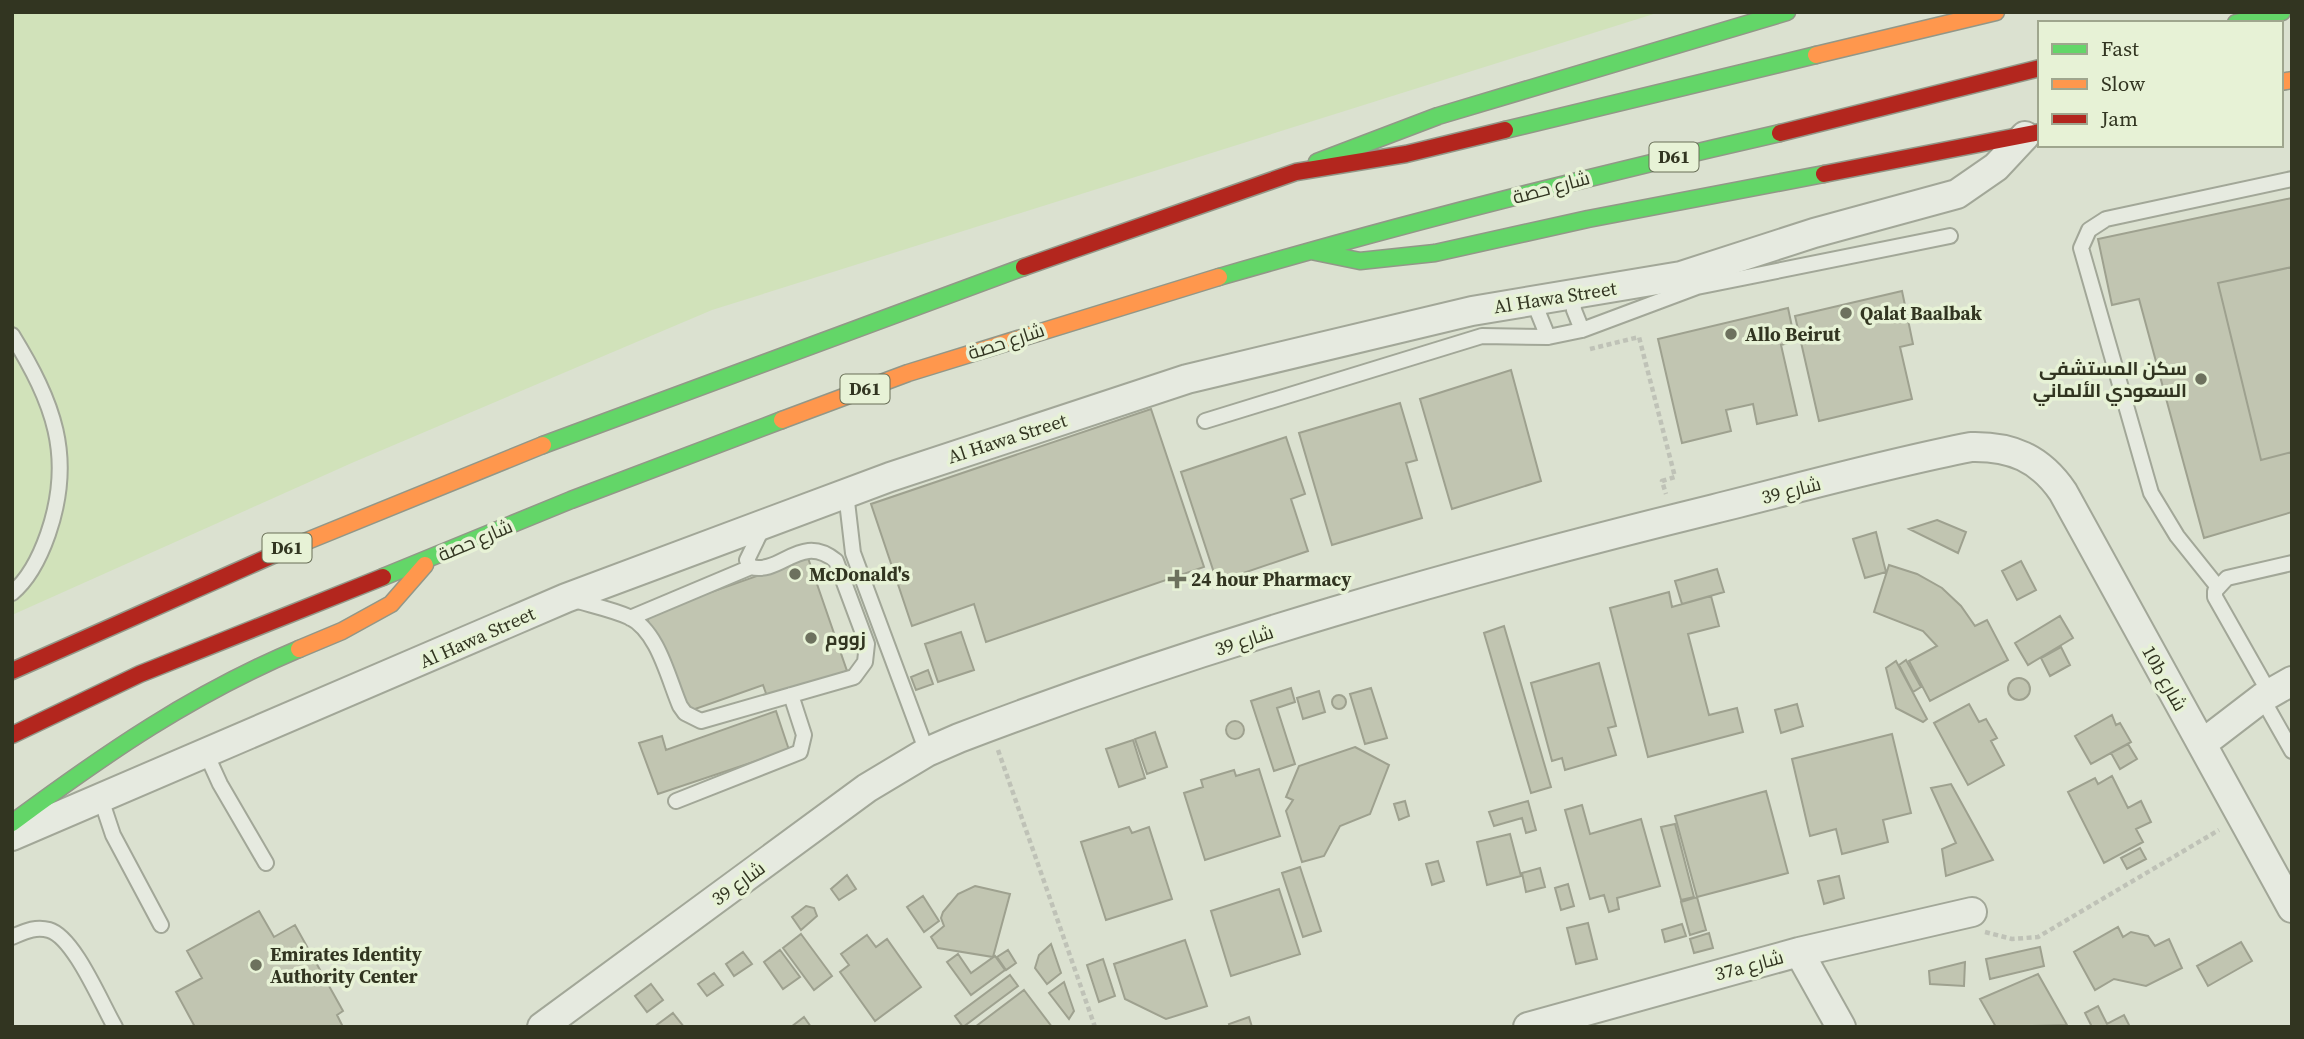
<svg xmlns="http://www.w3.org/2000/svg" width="2304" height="1039" font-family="'Source Serif 4',Cairo,serif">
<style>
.sand{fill:#d1e2ba}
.building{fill:#c1c5b1;stroke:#9ea18f;stroke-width:2}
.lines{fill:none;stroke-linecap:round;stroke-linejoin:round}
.lane-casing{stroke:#a2a798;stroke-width:18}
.street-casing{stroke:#a2a798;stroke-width:32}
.fast-casing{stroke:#929788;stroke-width:19}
.slow-casing{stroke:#929788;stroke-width:19}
.jam-casing{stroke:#929788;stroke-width:19}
.path{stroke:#bfc2b7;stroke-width:4.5;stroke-dasharray:5 3.5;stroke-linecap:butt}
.lane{stroke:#e6eae0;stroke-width:14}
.street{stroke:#e6eae0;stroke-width:28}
.fast{stroke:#63d668;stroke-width:16}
.slow{stroke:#ff974d;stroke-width:16}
.jam{stroke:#b3261e;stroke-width:16}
.poi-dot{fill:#6d715e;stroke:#e7f2d6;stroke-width:2.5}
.labels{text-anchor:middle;stroke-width:7;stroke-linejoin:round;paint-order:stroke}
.shield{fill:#e7f2d6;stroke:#686e57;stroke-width:2}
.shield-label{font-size:18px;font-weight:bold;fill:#323521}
.street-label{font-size:19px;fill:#323521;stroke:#e7f2d6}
.poi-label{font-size:19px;font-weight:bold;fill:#323521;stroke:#e7f2d6;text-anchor:start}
</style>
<rect width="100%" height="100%" fill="#dbe1d0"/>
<path class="sand" d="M 12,12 L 1660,12 L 712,310 L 354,462 L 12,615 Z"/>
<path class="building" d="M 2292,198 L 2292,267 L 2218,283 L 2261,460 L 2292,452 L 2292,512 L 2204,538 L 2139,299 L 2112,305 L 2098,239 Z
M 2292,267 L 2292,452 L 2261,460 L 2218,283 Z
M 1902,291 L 1913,344 L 1900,347 L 1912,399 L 1819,421 L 1795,316 Z
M 1788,308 L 1795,341 L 1781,345 L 1797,415 L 1757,424 L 1753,404 L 1726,410 L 1731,431 L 1682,443 L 1658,339 Z
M 1511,370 L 1541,481 L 1452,509 L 1420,399 Z
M 1400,403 L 1417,460 L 1406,463 L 1422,518 L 1332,545 L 1299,433 Z
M 1151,409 L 1204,567 L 986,642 L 974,604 L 912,626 L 871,504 Z
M 1286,437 L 1305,494 L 1291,499 L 1308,551 L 1217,582 L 1181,472 Z
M 1937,520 L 1966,532 L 1958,553 L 1909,529 Z
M 1876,532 L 1886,572 L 1865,578 L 1853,539 Z
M 808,558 L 847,671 L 768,699 L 763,685 L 681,714 L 646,615 Z
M 2021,561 L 2036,590 L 2017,600 L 2002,571 Z
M 1889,565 L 1917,574 L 1942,588 L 1961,606 L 1975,626 L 1987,620 L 2008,660 L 1930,701 L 1909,661 L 1937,646 L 1923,631 L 1874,612 Z
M 1717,569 L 1724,592 L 1682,604 L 1675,581 Z
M 1669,592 L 1672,607 L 1711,596 L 1719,626 L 1688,634 L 1709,715 L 1737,708 L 1743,732 L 1648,757 L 1610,608 Z
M 2060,616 L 2073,638 L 2028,665 L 2015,643 Z
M 1504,626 L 1551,787 L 1531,793 L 1484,633 Z
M 961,632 L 974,670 L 938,682 L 925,644 Z
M 2061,647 L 2070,665 L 2050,676 L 2041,658 Z
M 1906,660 L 1921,687 L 1913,692 L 1899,665 Z
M 1896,661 L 1927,719 L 1923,722 L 1896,708 L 1886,668 Z
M 1599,663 L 1616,726 L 1608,728 L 1616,755 L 1565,770 L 1562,758 L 1552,761 L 1531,683 Z
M 928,670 L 933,684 L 916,690 L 911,677 Z
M2008 689a11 11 0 1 1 22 0a11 11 0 1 1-22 0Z
M 1291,688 L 1295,702 L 1277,708 L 1295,764 L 1274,771 L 1251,701 Z
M 1371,688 L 1387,738 L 1365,744 L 1350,694 Z
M 1319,691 L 1325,712 L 1303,719 L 1297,698 Z
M1332 702a7 7 0 1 1 14 0a7 7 0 1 1-14 0Z
M 1797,704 L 1803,726 L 1781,733 L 1775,710 Z
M 1969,704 L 1979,722 L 1986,719 L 1997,738 L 1991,741 L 2004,765 L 1968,785 L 1934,723 Z
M 776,711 L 789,750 L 658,794 L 639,743 L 662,736 L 666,750 Z
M 2112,715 L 2116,725 L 2120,723 L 2131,742 L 2091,764 L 2075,736 Z
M1226 730a9 9 0 1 1 18 0a9 9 0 1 1-18 0Z
M 1155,732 L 1167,767 L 1147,774 L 1135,739 Z
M 1892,734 L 1911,813 L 1883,820 L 1888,842 L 1842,854 L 1836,829 L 1810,836 L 1792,759 Z
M 1133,740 L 1145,778 L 1119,787 L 1106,749 Z
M 2128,744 L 2137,759 L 2120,769 L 2111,753 Z
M 1355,747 L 1389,765 L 1370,814 L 1340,826 L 1324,856 L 1302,862 L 1286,811 L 1293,800 L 1286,797 L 1299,766 Z
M 1259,769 L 1280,836 L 1205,860 L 1184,793 L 1203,787 L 1201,780 L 1234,770 L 1236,776 Z
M 2112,776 L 2128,808 L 2141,801 L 2151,822 L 2136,829 L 2143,842 L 2104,863 L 2068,792 L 2095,778 L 2098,784 Z
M 1951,784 L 1993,860 L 1946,876 L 1942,849 L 1956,843 L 1931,788 Z
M 1766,791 L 1788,873 L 1697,897 L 1675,816 Z
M 1405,801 L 1409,816 L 1399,820 L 1394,804 Z
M 1528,801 L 1536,830 L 1526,833 L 1522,818 L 1494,826 L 1489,812 Z
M 1582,805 L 1590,834 L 1641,819 L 1660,886 L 1617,898 L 1619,909 L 1609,912 L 1604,895 L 1590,899 L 1565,810 Z
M 1675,824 L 1694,897 L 1681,900 L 1661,827 Z
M 1129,827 L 1132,833 L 1149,827 L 1172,899 L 1106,920 L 1081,842 Z
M 1510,834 L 1521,876 L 1487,885 L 1477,842 Z
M 2140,848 L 2146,859 L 2127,869 L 2121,858 Z
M 1438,861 L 1444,881 L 1432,885 L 1426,864 Z
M 1300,867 L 1321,931 L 1303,937 L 1282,873 Z
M 1540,868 L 1545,887 L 1526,892 L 1522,873 Z
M 847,875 L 856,889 L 839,900 L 831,889 Z
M 1839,876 L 1844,898 L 1824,904 L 1818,881 Z
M 1568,884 L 1574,906 L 1561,910 L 1555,888 Z
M 975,886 L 1010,894 L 993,957 L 938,948 L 931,937 L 944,926 L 941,918 L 943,912 L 958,894 Z
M 1279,889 L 1300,954 L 1231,976 L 1211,911 Z
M 923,896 L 939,921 L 924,932 L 907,907 Z
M 1697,897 L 1706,930 L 1690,935 L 1681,902 Z
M 806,906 L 814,908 L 817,916 L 801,930 L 792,917 Z
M 259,911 L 274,937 L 295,925 L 343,1011 L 337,1015 L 343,1027 L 195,1027 L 176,992 L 202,978 L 187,951 Z
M 1588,923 L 1597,959 L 1576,964 L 1567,928 Z
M 1682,924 L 1686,936 L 1665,942 L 1662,930 Z
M 2118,927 L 2123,937 L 2131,932 L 2148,936 L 2155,946 L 2169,939 L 2182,968 L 2146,986 L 2114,979 L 2095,990 L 2074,952 Z
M 1709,933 L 1713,948 L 1694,953 L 1690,939 Z
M 801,934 L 832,976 L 814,990 L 783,948 Z
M 867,935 L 876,947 L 887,939 L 921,987 L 875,1021 L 840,972 L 849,965 L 841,954 Z
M 1185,940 L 1207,1006 L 1166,1019 L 1125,999 L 1114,964 Z
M 2241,942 L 2252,961 L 2208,986 L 2197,966 Z
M 1051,944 L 1061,973 L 1047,984 L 1035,968 L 1039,955 Z
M 2040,947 L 2044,966 L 1990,979 L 1986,959 Z
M 780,950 L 800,977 L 783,989 L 764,962 Z
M 1008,950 L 1016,963 L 1006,970 L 997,957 Z
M 743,952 L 752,964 L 734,976 L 726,964 Z
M 958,954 L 971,973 L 995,956 L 1005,970 L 971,995 L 947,962 Z
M 1103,959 L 1115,996 L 1099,1002 L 1087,965 Z
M 1965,962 L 1964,986 L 1930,984 L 1929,971 Z
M 714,973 L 723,985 L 707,996 L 698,984 Z
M 2038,974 L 2067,1025 L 1996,1027 L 1980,999 Z
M 1010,975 L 1018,986 L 963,1027 L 955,1016 Z
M 1064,982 L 1074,1011 L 1069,1019 L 1049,993 Z
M 651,984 L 663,1000 L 647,1012 L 635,996 Z
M 1024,990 L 1052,1027 L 975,1027 Z
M 2098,1006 L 2107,1024 L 2124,1015 L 2130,1027 L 2092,1027 L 2085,1013 Z
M 673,1013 L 684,1027 L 654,1027 Z
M 804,1017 L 811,1027 L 791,1027 Z
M 1249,1017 L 1252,1027 L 1230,1027 L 1229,1024 Z"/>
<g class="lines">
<defs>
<path id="lane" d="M 1573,293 L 1574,310 L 1582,330
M 1533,300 L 1548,337
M 12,335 C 53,402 75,456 48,534 C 41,554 29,579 12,593
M 1205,421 L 1482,336 L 1548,337 L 1582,330 L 1697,287 L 1950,236
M 846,493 L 853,553 L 927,752
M 2217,586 L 2177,536 L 2151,493 L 2081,248 L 2089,230 L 2106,219 L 2292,179
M 571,599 C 590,605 611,609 629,617 C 658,631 668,678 680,706 L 685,713 L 701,721 L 854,677 L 865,662 L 867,644 L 836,561 C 801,532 781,575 751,567 L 747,560 L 763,527
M 630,618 L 751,567
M 2270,694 L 2215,597 L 2215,591 L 2227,578 L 2292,563
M 2262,698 L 2292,751
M 205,751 L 220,784 L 266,863
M 101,799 L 113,835 L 161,925
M 676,801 L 800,752 L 804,735 L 791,695
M 12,937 C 24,932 35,926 49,930 C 74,937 101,1003 115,1027"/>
<path id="street" d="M 2202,744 L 2262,698 L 2292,681
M 12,836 L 566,598 L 890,477 L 1187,379 L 1472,311 L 1681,276 L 1814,233 L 1957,194 L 1996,167 L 2025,136
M 1799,952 L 1841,1027
M 542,1027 L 867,788 L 927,752 L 959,738 C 1205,644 1458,572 1714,509 C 1799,488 1884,464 1971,447 C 2011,446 2040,458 2063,492 L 2292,908
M 1528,1027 L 1799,952 L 1972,912"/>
<path id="fast" d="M 2236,23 L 2282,12
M 1505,130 L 1816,55
M 1317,162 L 1438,116 L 1787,12
M 1311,251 L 1360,261 L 1435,253 L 1588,219 L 1824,174
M 1219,277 C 1405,223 1591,176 1780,133
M 543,445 L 1024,267
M 383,577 L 571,500 L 782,420
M 12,823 C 105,754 192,694 299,649"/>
<path id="slow" d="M 1816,55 L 1996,12
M 2281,82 L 2292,80
M 782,420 L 908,373 L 1219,277
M 280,552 L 543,445
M 299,649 L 342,631 L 391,604 L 425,565"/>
<path id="jam" d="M 1780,133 L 2040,68
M 1824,174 L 2040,132
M 1024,267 L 1296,172 L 1406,154 L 1505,130
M 12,671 L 280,552
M 12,735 L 140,674 L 383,577"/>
</defs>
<use href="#lane" class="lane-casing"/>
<use href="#street" class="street-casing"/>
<use href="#fast" class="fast-casing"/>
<use href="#slow" class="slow-casing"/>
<use href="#jam" class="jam-casing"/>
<path class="path" d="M 1590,349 L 1639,337 L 1675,477 L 1662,481 L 1666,494
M 998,750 L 1095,1027
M 1985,932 L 2012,939 L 2038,937 L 2219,830"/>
<use href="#lane" class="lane"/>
<use href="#street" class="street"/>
<use href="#fast" class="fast"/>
<use href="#slow" class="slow"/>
<use href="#jam" class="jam"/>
</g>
<g class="poi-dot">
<circle cx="1846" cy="313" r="7"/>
<circle cx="1731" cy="334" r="7"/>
<circle cx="2201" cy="379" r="7"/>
<circle cx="795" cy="574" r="7"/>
<path d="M1173.5 568.5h7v7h7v7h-7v7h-7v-7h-7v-7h7z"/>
<circle cx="811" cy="638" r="7"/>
<circle cx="256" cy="965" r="7"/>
</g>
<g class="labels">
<g class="shield">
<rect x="1649.5" y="142.5" width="49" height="29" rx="5"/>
<rect x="840.5" y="374.5" width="49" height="29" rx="5"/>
<rect x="262.5" y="533.5" width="49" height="29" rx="5"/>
</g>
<g class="shield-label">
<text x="1674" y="163">D61</text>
<text x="865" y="395">D61</text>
<text x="287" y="554">D61</text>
</g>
<g class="street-label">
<text transform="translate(1551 187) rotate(-15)" y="7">شارع حصة</text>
<text transform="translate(1555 297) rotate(-9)" y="7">Al Hawa Street</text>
<text transform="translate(1006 341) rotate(-18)" y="7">شارع حصة</text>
<text transform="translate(1007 438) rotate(-18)" y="7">Al Hawa Street</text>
<text transform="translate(1791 490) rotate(-14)" y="7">شارع 39</text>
<text transform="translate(475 540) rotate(-23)" y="7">شارع حصة</text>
<text transform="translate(477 637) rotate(-24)" y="7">Al Hawa Street</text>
<text transform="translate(1244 640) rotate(-18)" y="7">شارع 39</text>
<text transform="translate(2165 678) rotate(61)" y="7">10b شارع</text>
<text transform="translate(738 883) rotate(-36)" y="7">شارع 39</text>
<text transform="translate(1749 965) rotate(-15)" y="7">37a شارع</text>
</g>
<g class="poi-label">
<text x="1860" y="320">Qalat Baalbak</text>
<text x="1745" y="341">Allo Beirut</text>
<text x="2187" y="375" text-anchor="end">سكن المستشفى<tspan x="2187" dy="22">السعودي الألماني</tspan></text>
<text x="809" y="581">McDonald's</text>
<text x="1191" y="586">24 hour Pharmacy</text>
<text x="825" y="645">زووم</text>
<text x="270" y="961">Emirates Identity<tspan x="270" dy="22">Authority Center</tspan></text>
</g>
</g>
<rect width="2304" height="1039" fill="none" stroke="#323521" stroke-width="28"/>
<rect x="2038" y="21" width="245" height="126" fill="#e7f2d6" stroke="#9fa68e" stroke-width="2"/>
<rect x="2052" y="44" width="35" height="10" fill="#63d668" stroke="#9fa68e" stroke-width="2"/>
<text x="2101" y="56" font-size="21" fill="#323521">Fast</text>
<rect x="2052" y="79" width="35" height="10" fill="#ff974d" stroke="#9fa68e" stroke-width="2"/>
<text x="2101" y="91" font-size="21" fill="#323521">Slow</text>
<rect x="2052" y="114" width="35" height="10" fill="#b3261e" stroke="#9fa68e" stroke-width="2"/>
<text x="2101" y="126" font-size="21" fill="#323521">Jam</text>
</svg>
